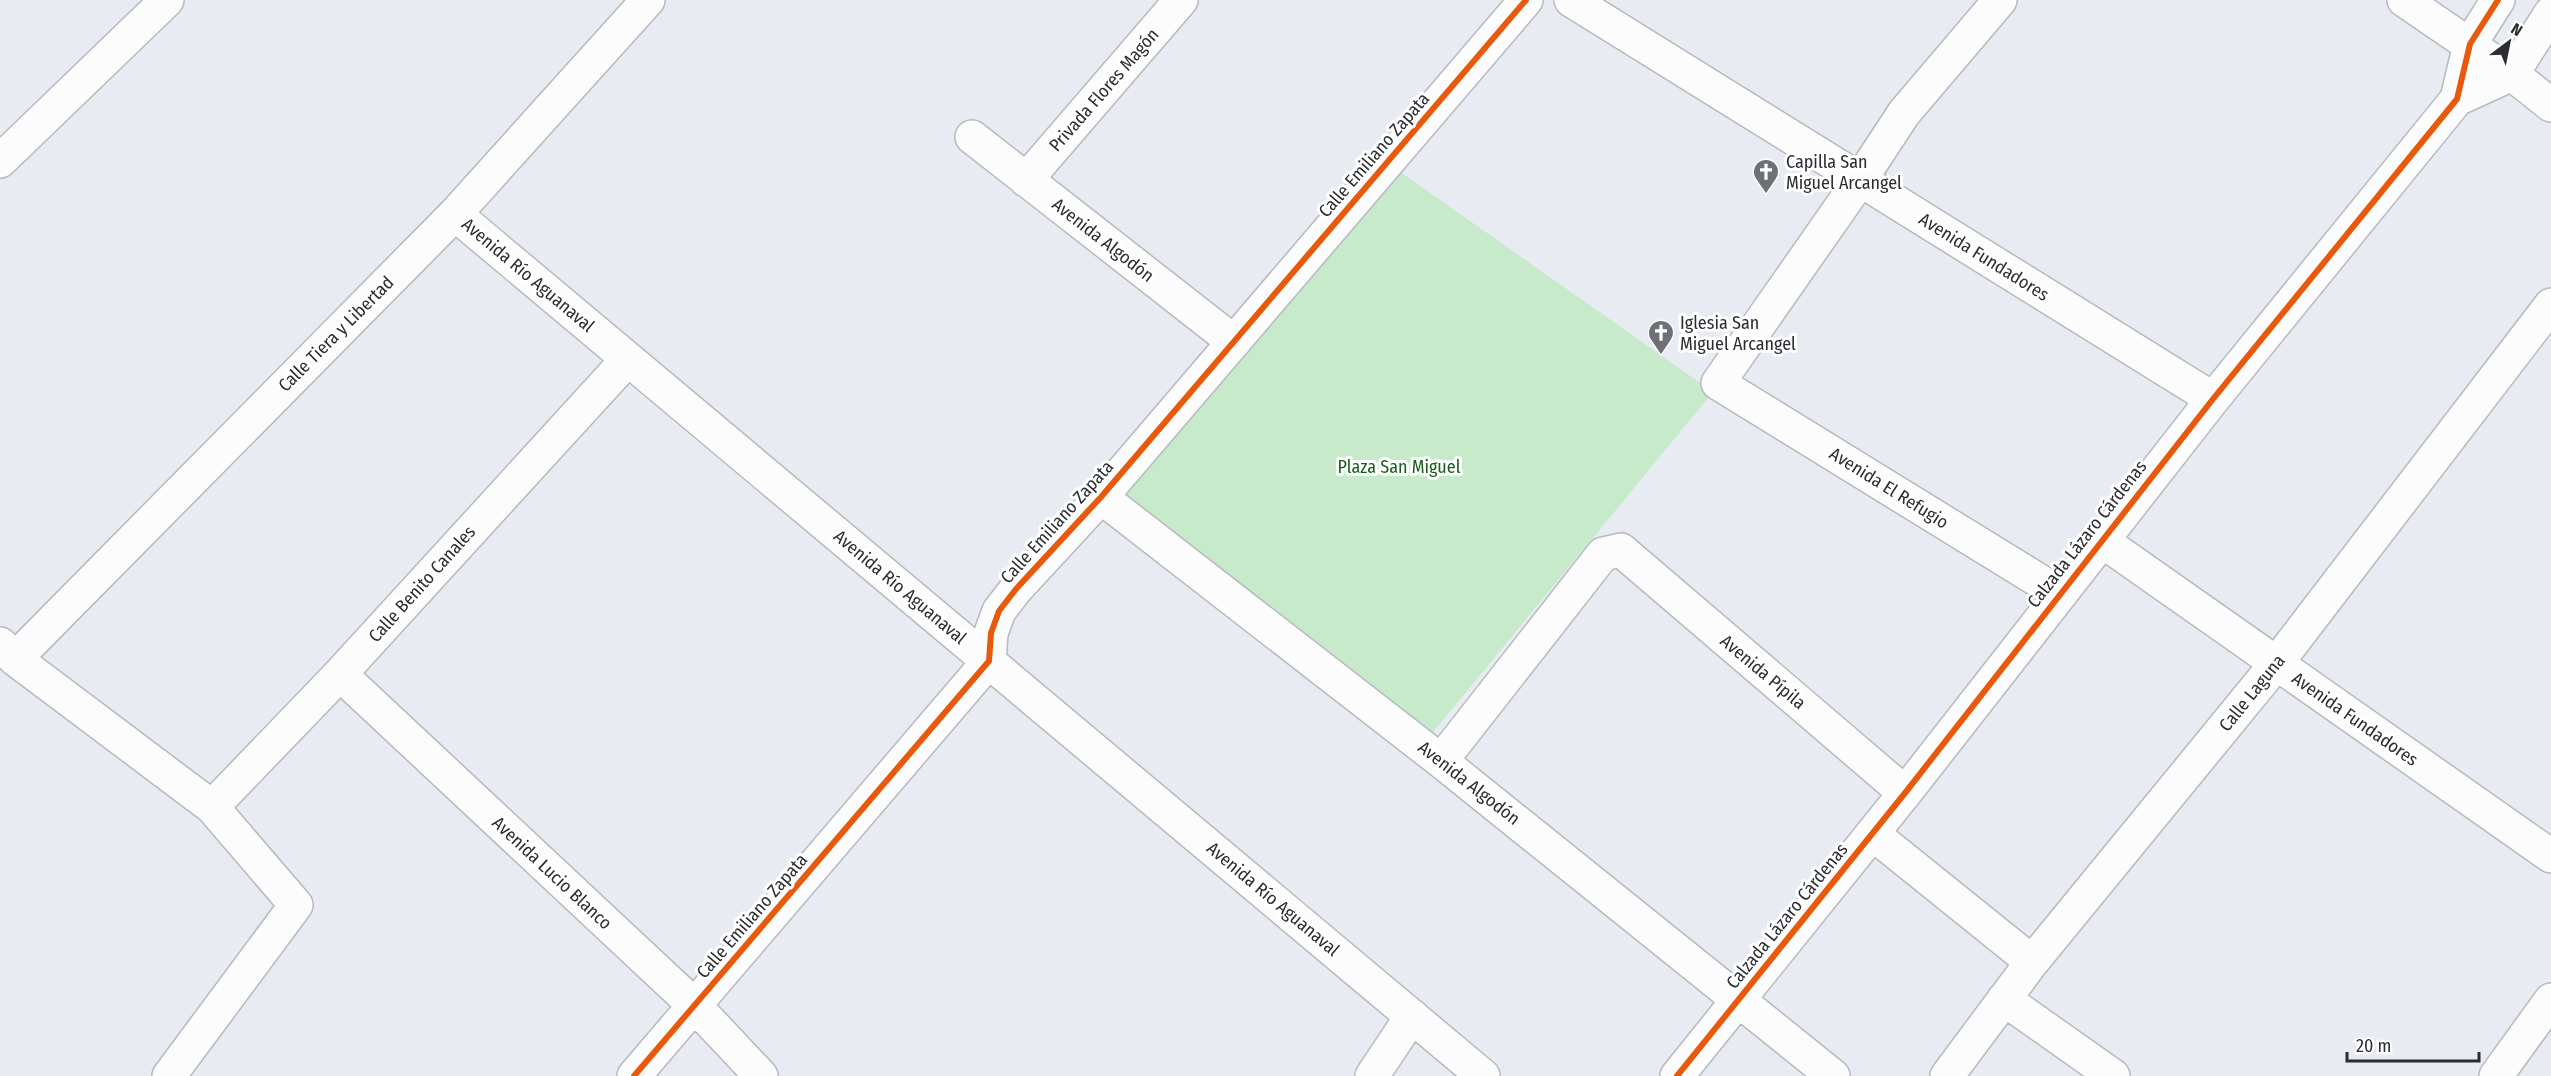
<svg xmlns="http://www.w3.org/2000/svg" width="2551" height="1076" font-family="'Fira Sans Condensed',sans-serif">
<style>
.green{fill:#c6eaca}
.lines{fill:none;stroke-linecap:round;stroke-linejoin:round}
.minor-casing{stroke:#b7b9be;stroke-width:36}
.minor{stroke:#fcfcfd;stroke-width:33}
.cycleway-casing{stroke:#fff;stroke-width:10}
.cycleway{stroke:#e8590c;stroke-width:6}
.labels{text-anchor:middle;stroke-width:6;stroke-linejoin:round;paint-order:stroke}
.street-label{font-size:18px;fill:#2b2d31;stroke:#fff}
.poi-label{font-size:18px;fill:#2b2d31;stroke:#fff;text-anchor:start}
.park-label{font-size:18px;fill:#195e1f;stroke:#fff}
</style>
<rect width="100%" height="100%" fill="#e8ebf2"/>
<path class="green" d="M 1399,171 L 1713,392 L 1429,737 L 1116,495 Z"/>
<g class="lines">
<defs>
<path id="minor" d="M 1571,0 L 2213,399
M 2000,0 L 1904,113 L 1860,180 L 1718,383 L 2059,593
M 2404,0 L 2512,74 L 2551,105
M 2457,99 L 2512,74 L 2551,13
M 972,137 L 1234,342
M 0,161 L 167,0
M 1026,180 L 1181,0
M 455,214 L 1483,1076
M 1101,497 L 1441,761 L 1833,1076
M 2101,540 L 2551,856
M 0,644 L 15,659 L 212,807 L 296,905 L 169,1076
M 15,659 L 455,214 L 648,0
M 340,674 L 695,1006 L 761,1076
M 1441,761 L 1603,554 L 1621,550 L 1905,793
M 212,807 L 340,674 L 628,359
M 1873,834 L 2032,962
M 2004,999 L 2113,1076
M 634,1076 L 989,661 L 991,633 L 999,611 L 1016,589 L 1101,497 L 1526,0
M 1372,1076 L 1412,1016
M 1677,1076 L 1905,793 L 2213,399 L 2457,99 L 2470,44 L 2498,0
M 1947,1076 L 2032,962 L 2276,664 L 2551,305
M 2496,1076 L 2551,1000"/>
</defs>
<use href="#minor" class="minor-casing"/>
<use href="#minor" class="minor"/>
<defs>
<path id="cycleway" d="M 634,1076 L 989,661 L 991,633 L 999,611 L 1016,589 L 1101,497 L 1526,0
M 1677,1076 L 1905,793 L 2213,399 L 2457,99 L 2470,44 L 2498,0"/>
</defs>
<use href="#cycleway" class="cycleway-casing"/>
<use href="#cycleway" class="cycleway"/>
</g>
<defs>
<symbol id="church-pin" viewBox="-11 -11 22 30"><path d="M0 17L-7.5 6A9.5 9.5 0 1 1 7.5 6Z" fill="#6d7075" stroke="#fff"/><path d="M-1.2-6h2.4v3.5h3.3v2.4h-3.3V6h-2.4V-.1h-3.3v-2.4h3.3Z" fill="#fff"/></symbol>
</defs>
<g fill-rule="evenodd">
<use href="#church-pin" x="1751" y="157" width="30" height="40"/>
<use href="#church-pin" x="1646" y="318" width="30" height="40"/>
</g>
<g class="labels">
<g class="street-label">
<text transform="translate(1104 90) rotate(-49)" y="6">Privada Flores Magón</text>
<text transform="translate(1374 155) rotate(-49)" y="6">Calle Emiliano Zapata</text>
<text transform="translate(1103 240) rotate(38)" y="6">Avenida Algodón</text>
<text transform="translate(1984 257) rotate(32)" y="6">Avenida Fundadores</text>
<text transform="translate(528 275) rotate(40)" y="6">Avenida Río Aguanaval</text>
<text transform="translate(336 334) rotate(-45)" y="6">Calle Tiera y Libertad</text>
<text transform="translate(1889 488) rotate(32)" y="6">Avenida El Refugio</text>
<text transform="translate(1057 522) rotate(-48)" y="6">Calle Emiliano Zapata</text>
<text transform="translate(2087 534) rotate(-52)" y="6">Calzada Lázaro Cárdenas</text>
<text transform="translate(422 584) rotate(-48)" y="6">Calle Benito Canales</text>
<text transform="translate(900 587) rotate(40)" y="6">Avenida Río Aguanaval</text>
<text transform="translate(1763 672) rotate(40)" y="6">Avenida Pípila</text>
<text transform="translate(2252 693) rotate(-51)" y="6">Calle Laguna</text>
<text transform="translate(2355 719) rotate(35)" y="6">Avenida Fundadores</text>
<text transform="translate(1469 783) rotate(38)" y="6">Avenida Algodón</text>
<text transform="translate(552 873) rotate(43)" y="6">Avenida Lucio Blanco</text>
<text transform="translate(1273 899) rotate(40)" y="6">Avenida Río Aguanaval</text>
<text transform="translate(752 916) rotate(-49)" y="6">Calle Emiliano Zapata</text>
<text transform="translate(1787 916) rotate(-51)" y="6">Calzada Lázaro Cárdenas</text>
</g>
<g class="poi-label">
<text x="1786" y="168">Capilla San<tspan x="1786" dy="21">Miguel Arcangel</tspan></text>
<text x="1680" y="329">Iglesia San<tspan x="1680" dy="21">Miguel Arcangel</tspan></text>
</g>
<g class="park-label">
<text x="1399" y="473">Plaza San Miguel</text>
</g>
</g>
<g transform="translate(2509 42) rotate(32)" stroke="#ffffff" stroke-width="4.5" paint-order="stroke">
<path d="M0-4.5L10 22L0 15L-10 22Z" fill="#2b2d31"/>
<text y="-9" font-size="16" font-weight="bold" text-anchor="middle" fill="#2b2d31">N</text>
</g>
<path d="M2347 1052v9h132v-9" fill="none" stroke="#2b2d31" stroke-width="3"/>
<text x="2356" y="1052" font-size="18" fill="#2b2d31" stroke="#ffffff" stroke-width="4.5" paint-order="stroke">20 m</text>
</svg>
